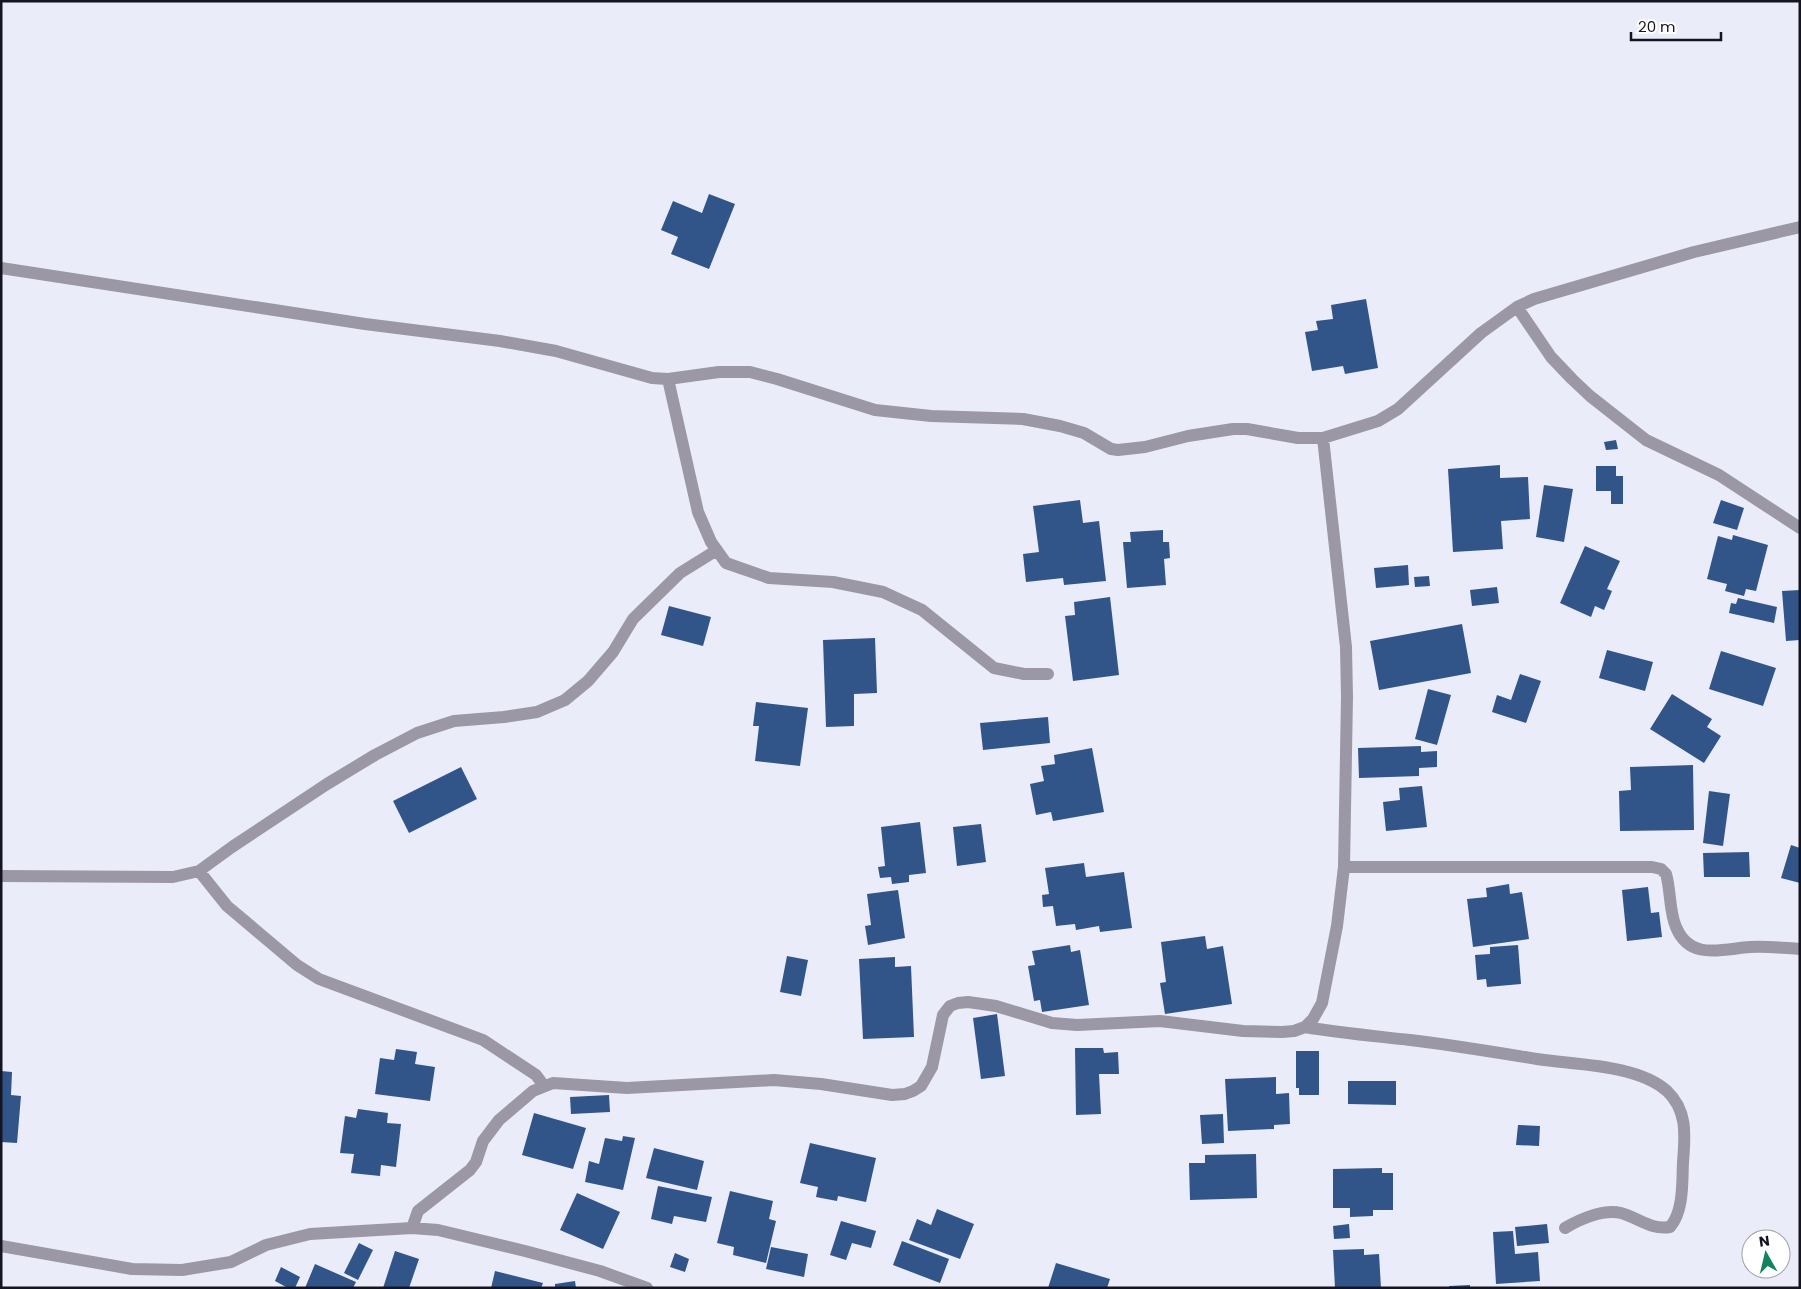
<svg xmlns="http://www.w3.org/2000/svg" width="1801" height="1289" font-family="Poppins,sans-serif">
<style>
.building{fill:#315489}
.lines{fill:none;stroke-linecap:round;stroke-linejoin:round}
.street{stroke:#9c97a4;stroke-width:12}
</style>
<rect width="100%" height="100%" fill="#ebecfa"/>
<path class="building" d="M 709,194 L 735,204 L 709,269 L 671,254 L 678,237 L 661,230 L 673,201 L 702,213 Z
M 1366,299 L 1378,368 L 1345,374 L 1343,366 L 1312,371 L 1305,332 L 1318,330 L 1316,321 L 1333,319 L 1331,305 Z
M 1616,440 L 1618,449 L 1606,450 L 1604,442 Z
M 1500,465 L 1500,478 L 1528,477 L 1530,519 L 1501,521 L 1503,549 L 1453,552 L 1448,469 Z
M 1596,466 L 1616,466 L 1616,476 L 1623,476 L 1623,504 L 1611,504 L 1611,491 L 1596,491 Z
M 1544,485 L 1573,489 L 1564,542 L 1536,537 Z
M 1080,500 L 1083,523 L 1099,521 L 1106,581 L 1064,585 L 1063,578 L 1026,582 L 1023,554 L 1039,552 L 1033,506 Z
M 1721,500 L 1744,508 L 1737,530 L 1713,523 Z
M 1163,530 L 1163,542 L 1169,542 L 1170,558 L 1164,559 L 1166,585 L 1127,588 L 1123,542 L 1131,542 L 1130,532 Z
M 1733,535 L 1768,545 L 1756,591 L 1746,589 L 1744,596 L 1725,591 L 1727,584 L 1707,579 L 1718,536 L 1732,540 Z
M 1585,546 L 1620,561 L 1607,589 L 1612,591 L 1604,610 L 1595,606 L 1591,617 L 1560,603 Z
M 1408,565 L 1409,585 L 1376,588 L 1374,568 Z
M 1429,576 L 1430,586 L 1415,587 L 1414,577 Z
M 1497,587 L 1499,603 L 1472,606 L 1470,590 Z
M 1800,590 L 1800,640 L 1786,641 L 1782,591 Z
M 1110,597 L 1119,675 L 1073,681 L 1065,616 L 1075,615 L 1074,602 Z
M 1738,598 L 1777,607 L 1774,623 L 1729,613 L 1731,603 L 1736,604 Z
M 669,606 L 711,617 L 703,646 L 661,635 Z
M 1462,624 L 1471,673 L 1379,690 L 1370,641 Z
M 875,638 L 877,693 L 854,694 L 854,726 L 826,727 L 823,640 Z
M 1607,650 L 1653,662 L 1645,691 L 1599,678 Z
M 1721,651 L 1776,668 L 1763,706 L 1709,689 Z
M 1520,674 L 1541,681 L 1526,723 L 1492,712 L 1497,695 L 1511,700 Z
M 1428,689 L 1451,695 L 1437,745 L 1415,739 Z
M 1672,694 L 1712,719 L 1707,727 L 1721,736 L 1704,763 L 1650,729 Z
M 756,702 L 808,708 L 800,766 L 755,761 L 759,726 L 753,726 Z
M 1048,717 L 1050,743 L 983,750 L 980,723 Z
M 1421,746 L 1421,752 L 1437,751 L 1437,767 L 1419,768 L 1419,776 L 1359,778 L 1358,748 Z
M 1092,748 L 1104,812 L 1053,821 L 1051,812 L 1036,815 L 1030,784 L 1044,781 L 1041,766 L 1055,764 L 1054,755 Z
M 1693,765 L 1694,830 L 1620,831 L 1619,791 L 1631,790 L 1630,767 Z
M 461,767 L 477,799 L 409,833 L 393,801 Z
M 1422,786 L 1427,827 L 1386,831 L 1383,802 L 1400,800 L 1399,788 Z
M 1709,791 L 1730,794 L 1723,846 L 1703,843 Z
M 920,822 L 926,873 L 909,875 L 909,882 L 892,884 L 891,877 L 880,878 L 878,867 L 885,866 L 881,827 Z
M 981,824 L 986,862 L 957,866 L 953,827 Z
M 1791,845 L 1800,848 L 1800,883 L 1781,878 Z
M 1749,852 L 1750,877 L 1704,877 L 1703,853 Z
M 1084,863 L 1086,877 L 1124,872 L 1132,928 L 1100,932 L 1099,926 L 1076,930 L 1075,924 L 1056,926 L 1053,906 L 1043,907 L 1042,895 L 1049,894 L 1045,868 Z
M 1509,884 L 1510,894 L 1522,892 L 1529,939 L 1473,947 L 1467,899 L 1487,897 L 1486,888 Z
M 1648,887 L 1651,913 L 1659,912 L 1662,937 L 1627,941 L 1622,890 Z
M 898,890 L 905,938 L 868,945 L 865,926 L 871,925 L 867,894 Z
M 1205,936 L 1207,949 L 1223,946 L 1232,1004 L 1165,1014 L 1160,983 L 1166,982 L 1161,942 Z
M 1070,945 L 1071,952 L 1080,950 L 1089,1005 L 1042,1012 L 1040,1000 L 1034,1001 L 1028,966 L 1035,965 L 1032,951 Z
M 1518,945 L 1521,984 L 1487,987 L 1486,979 L 1477,980 L 1475,955 L 1490,954 L 1490,947 Z
M 787,956 L 808,960 L 801,996 L 780,992 Z
M 895,957 L 895,967 L 911,966 L 914,1037 L 863,1039 L 859,959 Z
M 997,1014 L 1005,1076 L 981,1079 L 973,1018 Z
M 1075,1048 L 1103,1048 L 1104,1053 L 1118,1052 L 1119,1074 L 1099,1074 L 1101,1114 L 1076,1115 Z
M 396,1049 L 417,1052 L 415,1064 L 435,1067 L 430,1101 L 375,1094 L 380,1058 L 394,1060 Z
M 1296,1051 L 1319,1051 L 1319,1095 L 1299,1095 L 1299,1088 L 1296,1088 Z
M 1,1071 L 12,1072 L 11,1095 L 21,1096 L 17,1143 L 1,1142 Z
M 1276,1077 L 1276,1094 L 1289,1093 L 1290,1124 L 1274,1125 L 1274,1129 L 1228,1131 L 1225,1079 Z
M 1348,1081 L 1396,1081 L 1396,1105 L 1348,1104 Z
M 609,1095 L 610,1112 L 571,1114 L 570,1097 Z
M 358,1109 L 388,1113 L 387,1123 L 401,1124 L 396,1167 L 381,1165 L 380,1176 L 351,1173 L 354,1154 L 340,1153 L 345,1116 L 356,1118 Z
M 534,1113 L 586,1128 L 573,1169 L 522,1155 Z
M 1223,1114 L 1224,1143 L 1202,1144 L 1200,1115 Z
M 1518,1125 L 1540,1126 L 1539,1146 L 1516,1145 Z
M 623,1136 L 635,1138 L 623,1190 L 585,1182 L 589,1161 L 599,1164 L 605,1138 L 622,1141 Z
M 810,1143 L 876,1158 L 866,1202 L 838,1196 L 837,1201 L 816,1197 L 818,1187 L 800,1183 Z
M 654,1148 L 704,1161 L 697,1190 L 646,1178 Z
M 1256,1154 L 1257,1198 L 1190,1200 L 1189,1163 L 1205,1163 L 1205,1155 Z
M 1382,1168 L 1382,1173 L 1393,1173 L 1393,1210 L 1373,1210 L 1373,1216 L 1350,1217 L 1350,1208 L 1333,1208 L 1333,1169 Z
M 658,1186 L 712,1197 L 706,1222 L 674,1216 L 672,1224 L 651,1219 Z
M 730,1191 L 773,1201 L 769,1219 L 776,1221 L 766,1263 L 733,1255 L 734,1247 L 717,1243 Z
M 577,1193 L 620,1212 L 603,1249 L 560,1230 Z
M 937,1209 L 974,1224 L 960,1259 L 909,1240 L 917,1219 L 931,1225 Z
M 841,1221 L 876,1231 L 871,1248 L 852,1243 L 846,1260 L 830,1255 Z
M 1349,1224 L 1350,1238 L 1334,1239 L 1333,1226 Z
M 1547,1224 L 1549,1243 L 1517,1246 L 1515,1227 Z
M 1513,1231 L 1515,1254 L 1538,1252 L 1540,1281 L 1496,1284 L 1493,1232 Z
M 902,1241 L 949,1259 L 940,1283 L 893,1265 Z
M 359,1243 L 373,1250 L 358,1280 L 344,1273 Z
M 771,1247 L 808,1254 L 804,1277 L 766,1269 Z
M 1364,1249 L 1364,1255 L 1379,1254 L 1381,1288 L 1335,1288 L 1333,1250 Z
M 395,1251 L 419,1259 L 409,1288 L 383,1288 Z
M 675,1253 L 689,1259 L 685,1272 L 670,1267 Z
M 1056,1263 L 1110,1279 L 1107,1288 L 1048,1288 Z
M 315,1264 L 356,1282 L 353,1288 L 305,1288 Z
M 281,1267 L 300,1277 L 295,1288 L 288,1288 L 275,1281 Z
M 495,1271 L 543,1283 L 541,1288 L 491,1288 Z
M 575,1281 L 576,1288 L 555,1288 L 555,1284 Z
M 1470,1285 L 1470,1288 L 1449,1288 L 1449,1286 Z"/>
<g class="lines">
<path class="street" d="M 1,268 L 365,324 L 500,341 L 556,351 L 652,378 L 668,379 L 719,372 L 750,372 L 777,379 L 875,410 L 931,416 L 1023,419 L 1060,426 L 1084,433 L 1111,449 L 1118,450 L 1145,447 L 1188,436 L 1233,429 L 1247,429 L 1298,438 L 1323,438 L 1378,421 L 1398,409 L 1481,333 L 1517,307 L 1534,299 L 1694,252 L 1800,227
M 1517,307 L 1551,357 L 1572,379 L 1590,396 L 1646,440 L 1719,475 L 1800,528
M 668,379 L 698,512 L 711,542 L 726,563 L 769,578 L 833,582 L 883,592 L 922,610 L 994,668 L 1024,674 L 1048,674
M 1344,867 L 1652,867 L 1661,869 L 1666,874 C 1671,891 1669,911 1676,927 C 1690,961 1722,949 1750,947 C 1766,946 1783,948 1800,949
M 199,871 L 227,906 L 297,965 L 319,979 L 483,1040 L 536,1075 L 544,1086
M 1,876 L 173,877 L 199,871 L 232,847 L 327,784 L 375,755 L 417,733 L 454,721 L 504,717 L 537,712 L 565,700 L 588,681 L 613,652 L 633,619 L 680,573 L 717,550
M 1305,1027 C 1340,1033 1375,1036 1410,1040 C 1452,1045 1494,1052 1537,1059 C 1575,1065 1637,1064 1667,1091 C 1688,1111 1685,1136 1683,1162 C 1682,1182 1684,1211 1670,1227 C 1650,1230 1639,1218 1621,1213 C 1603,1209 1580,1219 1565,1228
M 412,1228 L 418,1211 L 470,1170 L 476,1162 L 483,1141 L 499,1120 L 533,1091 L 553,1083 L 627,1088 L 774,1080 L 821,1084 L 892,1095 L 905,1094 L 913,1091 L 921,1086 L 932,1067 L 943,1015 L 950,1006 L 958,1003 L 968,1002 L 996,1006 L 1052,1023 L 1077,1025 L 1160,1021 L 1243,1031 L 1282,1032 L 1294,1031 L 1305,1027 L 1313,1019 L 1322,1003 L 1337,926 L 1344,867 L 1347,697 L 1346,647 L 1323,438
M 1,1246 L 132,1269 L 182,1270 L 231,1262 L 266,1245 L 310,1234 L 412,1228 L 438,1230 L 525,1251 L 600,1271 L 647,1288"/>
</g>
<rect width="1801" height="1289" fill="none" stroke="#151521" stroke-width="5"/>
<g transform="translate(1766 1254) rotate(352)"><circle r="24" fill="#ffffff" stroke="#a1a1a6"/>
<path d="M0-4L9 19L0 12L-9 19Z" fill="#15825f"/>
<text y="-8" font-size="14" font-weight="bold" text-anchor="middle" fill="#151521">N</text>
</g>
<path d="M1631 32v8h90v-8" fill="none" stroke="#151521" stroke-width="2.5"/>
<text x="1638" y="32" font-size="15" fill="#151521" stroke="#ffffff" stroke-width="4" paint-order="stroke">20 m</text>
</svg>
